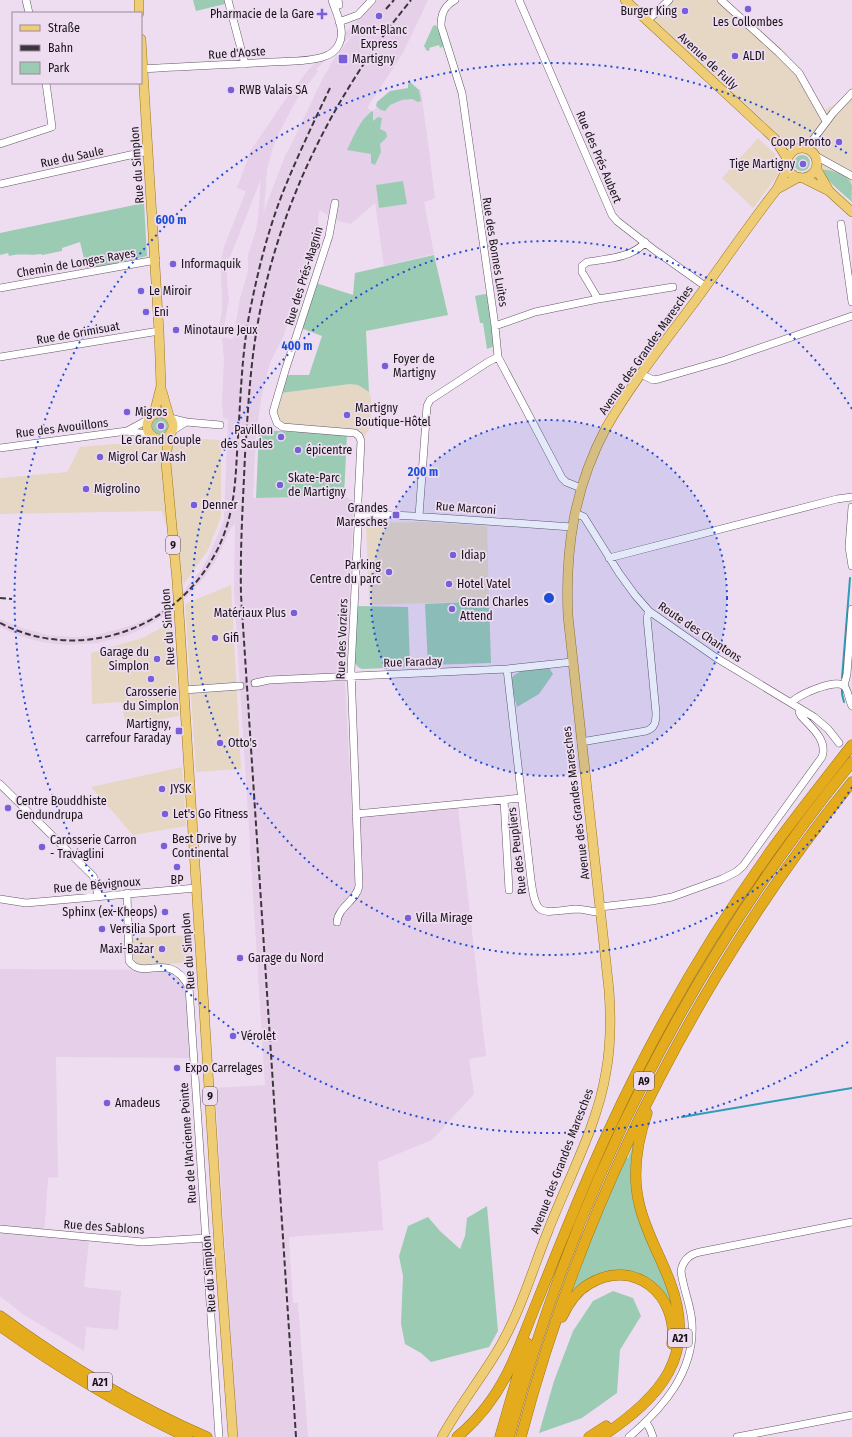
<svg xmlns="http://www.w3.org/2000/svg" width="852" height="1437" font-family="'Fira Sans Condensed',sans-serif">
<style>
.commercial{fill:#e5d7c4}
.built{fill:#e6cfe8;fill-rule:evenodd}
.green{fill:#9bccb3}
.lines{fill:none;stroke-linecap:round;stroke-linejoin:round}
.stream{stroke:#2f9db5;stroke-width:2}
.minor-tunnel{stroke:#cebfd0;stroke-width:7;stroke-dasharray:7 3.5;stroke-linecap:butt}
.minor-casing{stroke:#645666;stroke-width:8}
.major-casing{stroke:#9d761b;stroke-width:10}
.highway-casing{stroke:#9d761b;stroke-width:11}
.minor{stroke:#fff;stroke-width:7}
.major{stroke:#efcd77;stroke-width:9}
.highway{stroke:#e4ac1c;stroke-width:10}
.rail{stroke:#3d353e;stroke-width:2;stroke-dasharray:6 3;stroke-linecap:butt}
.ring{fill:none;stroke:#1d4ed8;stroke-width:2;stroke-dasharray:2 4}
.poi-dot{fill:#785fd9;stroke:#eeddf0;stroke-width:1.5}
.labels{text-anchor:middle;stroke-width:3.5;stroke-linejoin:round;paint-order:stroke}
.shield{fill:#eeddf0;stroke:#584f59;stroke-width:1}
.shield-label{font-size:11px;font-weight:bold;fill:#181218}
.poi-label{font-size:12px;fill:#181218;stroke:#eeddf0;text-anchor:start}
.street-label{font-size:12px;fill:#181218;stroke:#eeddf0}
.centre{fill:#1d4ed8;stroke:#eeddf0;stroke-width:2}
.ring-label{font-size:12px;text-anchor:middle;font-weight:bold;fill:#1d4ed8;stroke:#eeddf0;stroke-width:3.5;stroke-linejoin:round;paint-order:stroke}
</style>
<rect width="100%" height="100%" fill="#eeddf0"/>
<path class="commercial" d="M 673,0 L 725,0 L 730,4 L 785,52 L 805,78 L 825,110 L 852,94 L 852,202 L 831,184 L 820,168 L 815,149 L 791,146 L 653,20 Z
M 758,138 L 775,154 L 778,175 L 753,208 L 722,178 Z
M 350,384 L 358,385 L 369,392 L 371,397 L 371,426 L 364,438 L 360,431 L 353,429 L 286,425 L 279,423 L 276,412 L 281,393 Z
M 183,438 L 221,440 L 221,517 L 208,550 L 184,584 L 162,511 L 0,514 L 0,478 L 67,472 L 80,447 Z
M 422,522 L 487,526 L 489,601 L 369,605 L 366,523 Z
M 231,585 L 241,769 L 196,772 L 185,604 Z
M 172,620 L 179,716 L 126,725 L 121,702 L 92,704 L 91,653 L 142,638 L 156,631 Z
M 182,767 L 186,826 L 133,835 L 91,787 Z
M 191,935 L 193,962 L 144,966 L 138,964 L 133,958 L 132,938 Z"/>
<path class="built" d="M 378,0 L 428,0 L 403,53 L 367,108 L 373,111 L 391,92 L 421,89 L 435,198 L 424,202 L 434,254 L 384,266 L 375,203 L 351,224 L 335,220 L 320,210 L 318,218 L 319,229 L 283,337 L 270,363 L 262,394 L 256,434 L 253,498 L 344,496 L 354,501 L 345,683 L 352,816 L 458,807 L 486,1056 L 469,1059 L 474,1094 L 432,1140 L 378,1162 L 383,1230 L 289,1237 L 293,1303 L 298,1303 L 308,1437 L 237,1437 L 215,1088 L 265,1085 L 234,590 L 235,524 L 231,528 L 216,560 L 203,579 L 184,600 L 183,592 L 201,570 L 209,556 L 224,520 L 228,419 L 223,418 L 222,401 L 224,359 L 222,337 L 233,339 L 240,299 L 248,271 L 248,255 L 256,230 L 258,218 L 261,179 L 230,257 L 226,259 L 228,294 L 229,298 L 224,327 L 219,327 L 222,311 L 221,260 L 224,247 L 246,191 L 237,188 L 251,150 L 285,100 L 309,69 ZM 355,32 L 334,59 L 322,80 L 287,153 L 286,153 L 264,211 L 267,170 L 273,147 L 280,131 L 297,99 L 318,71 L 316,69 Z
M 169,605 L 170,612 L 148,626 L 126,636 L 97,643 L 66,645 L 41,642 L 20,636 L 0,627 L 0,619 L 22,628 L 48,635 L 74,637 L 97,635 L 133,625 L 155,615 Z
M 0,969 L 163,970 L 174,973 L 186,986 L 191,1058 L 56,1057 L 58,1177 L 48,1178 L 44,1236 L 89,1241 L 84,1287 L 121,1291 L 118,1330 L 86,1327 L 84,1351 L 24,1315 L 0,1296 Z"/>
<path class="green" d="M 193,0 L 224,0 L 225,4 L 196,11 Z
M 436,25 L 444,46 L 440,48 L 439,45 L 429,48 L 430,50 L 427,51 L 424,46 L 433,26 Z
M 410,82 L 419,90 L 421,101 L 418,102 L 412,99 L 402,100 L 390,105 L 385,111 L 381,110 L 376,106 L 377,102 L 390,91 L 408,88 L 408,84 Z
M 373,111 L 373,121 L 378,117 L 382,118 L 380,129 L 386,132 L 387,137 L 380,144 L 381,152 L 375,165 L 371,163 L 371,154 L 347,150 C 353,138 361,117 373,111 Z
M794 163a8 8 0 1 1 16 0a8 8 0 1 1-16 0Z
M 822,170 C 831,169 850,175 852,186 C 852,191 851,197 852,202 C 843,193 826,181 822,170 Z
M 403,181 L 407,204 L 379,208 L 376,185 Z
M 144,203 L 147,256 L 91,269 L 86,267 L 80,242 L 62,248 L 62,251 L 42,255 L 41,254 C 29,256 21,253 9,256 L 8,253 L 0,255 L 0,233 Z
M 434,255 L 448,315 L 366,331 L 369,392 L 358,385 L 350,384 L 281,393 L 287,375 L 309,375 L 322,336 L 301,328 L 316,283 L 353,295 L 355,273 Z
M 485,294 L 487,295 L 487,301 L 488,301 L 495,346 L 487,349 L 483,323 L 480,323 L 475,296 Z
M152 426a8 8 0 1 1 16 0a8 8 0 1 1-16 0Z
M 259,430 L 347,434 L 344,496 L 256,498 Z
M 489,601 L 491,663 L 428,665 L 425,604 Z
M 357,606 L 408,607 L 410,667 L 362,669 L 358,667 L 355,663 Z
M 549,668 L 553,674 L 539,694 L 517,707 L 510,680 C 518,667 536,670 549,668 Z
M 639,1127 L 633,1169 L 675,1312 L 632,1274 L 579,1286 L 574,1289 L 573,1289 L 592,1236 L 626,1157 L 628,1158 L 632,1148 L 630,1146 Z
M 487,1206 L 498,1331 L 489,1347 L 431,1362 L 421,1353 L 405,1344 L 401,1324 L 403,1276 L 399,1256 L 408,1226 L 428,1217 L 440,1231 L 460,1249 L 465,1236 L 467,1218 Z
M 613,1291 L 633,1298 L 641,1316 L 620,1350 L 617,1393 L 582,1418 L 539,1433 L 554,1381 L 573,1331 L 593,1301 Z"/>
<g class="lines">
<path class="stream" d="M 842,678 L 850,578
M 842,688 L 842,694 L 844,702
M 682,1117 L 852,1088"/>
<path class="minor-tunnel" d="M 240,686 L 255,683"/>
<defs>
<path id="minor" d="M 26,0 L 29,13
M 228,0 L 245,64
M 338,0 L 339,5
M 455,0 C 444,6 441,14 441,26 L 462,93 L 495,326 L 498,357 L 562,478 L 566,482 L 581,488
M 519,0 L 612,215 L 617,221 L 653,249 L 705,286
M 721,0 L 778,52 L 799,73 L 826,121
M 647,21 L 669,0
M 339,22 L 358,15 L 372,0
M 143,69 C 186,66 228,65 271,62 C 288,61 307,62 323,57 C 330,55 336,51 339,44 C 346,31 336,13 332,0
M 0,144 L 52,127 L 46,83
M 802,148 L 812,141 L 833,113 L 852,93
M 814,155 L 852,176
M 0,184 L 148,151
M 335,203 L 329,236 L 285,371 L 273,412 L 277,423 L 283,427 L 355,433 L 359,436 L 361,441 L 358,500 L 358,527 L 351,670 L 359,886 C 357,900 338,907 337,922
M 841,224 L 852,302
M 0,288 L 156,260
M 598,299 L 673,287
M 495,326 L 535,312 L 598,299 L 582,272 L 582,266 L 587,262 C 605,259 633,258 645,242
M 0,357 L 159,331
M 641,374 L 653,380 L 659,379 L 725,360 L 852,316
M 170,418 L 186,422 L 220,425
M 127,431 L 149,419
M 172,431 L 186,422
M 0,448 L 127,431 L 152,435
M 852,507 L 849,547 L 852,566
M 575,513 L 584,517 L 619,573 L 635,595 L 649,611 L 715,657 L 814,717 L 828,729 L 839,743
M 358,515 L 370,514 L 412,516 L 572,527
M 419,516 L 427,406 L 430,400 L 488,362 L 498,357
M 609,558 L 837,499 L 852,497
M 507,669 L 531,880 C 536,919 541,912 576,909 C 584,909 592,912 600,912
M 255,683 L 269,680 L 507,669 L 572,662
M 844,686 L 847,674 L 852,609
M 184,690 L 240,686
M 791,703 C 797,695 836,678 844,686 C 848,689 849,701 852,706
M 581,742 L 646,731 C 655,728 656,722 656,713 L 647,618 L 649,611
M 0,784 L 93,876 L 96,883 L 98,897
M 504,800 L 509,890
M 356,814 L 522,798
M 127,893 L 129,961 C 144,982 169,949 189,987 L 219,1437
M 0,899 L 26,903 L 196,888
M 600,907 L 652,901 L 672,897 L 722,879 L 736,872 L 743,866 L 822,757 C 828,740 811,727 801,716 L 799,712 L 800,709
M 0,1229 L 143,1242 L 206,1238
M 646,1422 L 650,1429 L 653,1437
M 629,1437 C 664,1407 695,1371 692,1323 C 691,1305 683,1289 681,1271 C 683,1260 690,1254 700,1252 L 852,1222
M 737,1437 L 852,1415"/>
<path id="major" d="M 139,0 L 139,13
M 625,0 L 775,139 L 788,160
M 141,39 L 159,331 L 161,386 L 154,414
M787 163a15 15 0 1 1 30 0a15 15 0 1 1-30 0Z
M 816,168 L 829,191
M 803,178 L 829,191 L 852,212
M 777,189 L 799,177
M 162,391 L 169,416
M147 426a13 13 0 1 1 26 0a13 13 0 1 1-26 0Z
M 171,432 L 168,440 L 166,463 L 177,581 L 219,1246 L 233,1437
M 442,1437 C 460,1404 484,1375 502,1343 C 522,1307 533,1268 548,1231 C 568,1179 597,1127 606,1072 C 611,1045 611,1018 609,990 L 568,616 C 565,549 574,488 606,428 C 631,384 663,344 693,304 C 721,266 748,226 777,189 L 788,167"/>
<path id="highway" d="M 0,1316 C 64,1363 134,1406 207,1437
M 562,1317 C 568,1304 577,1291 589,1284 C 634,1257 679,1295 672,1344
M 0,1326 C 59,1368 121,1406 187,1437
M 457,1437 C 479,1419 495,1398 508,1372 C 519,1350 527,1326 537,1302 C 560,1245 582,1188 608,1132 C 654,1032 710,935 775,845 C 800,811 826,778 852,745
M 500,1437 L 527,1343
M 509,1437 C 574,1190 691,960 852,762
M 521,1437 C 564,1273 629,1122 716,977 C 757,909 802,843 852,782
M 589,1437 L 606,1426
M 601,1437 C 661,1397 698,1356 670,1282 C 660,1255 645,1231 639,1203 C 632,1173 637,1142 647,1113"/>
</defs>
<use href="#minor" class="minor-casing"/>
<use href="#major" class="major-casing"/>
<use href="#highway" class="highway-casing"/>
<use href="#minor" class="minor"/>
<use href="#major" class="major"/>
<use href="#highway" class="highway"/>
<path class="rail" d="M 386,9 L 394,0
M 0,598 L 12,599
M 0,623 C 39,643 84,646 126,631 C 175,614 214,572 228,522 C 236,494 236,466 238,437 C 241,391 242,346 252,301 C 260,262 270,224 285,187 C 299,153 315,119 331,86
M 296,1437 L 241,595 C 240,548 243,502 245,455 C 248,410 250,366 258,322 C 279,203 335,93 411,0"/>
</g>
<circle cx="549" cy="598" r="178" fill="#1d4ed8" fill-opacity=".12"/>
<g class="ring">
<circle cx="549" cy="598" r="178"/>
<path d="M852 787A357 357 0 1 1 852 409"/>
<path d="M848 1042A535 535 0 1 1 848 154"/>
</g>
<g class="poi-dot">
<circle cx="748" cy="9" r="4"/>
<circle cx="685" cy="11" r="4"/>
<path d="M320 8h4v4h4v4h-4v4h-4v-4h-4v-4h4z"/>
<circle cx="379" cy="16" r="4"/>
<circle cx="735" cy="56" r="4"/>
<rect x="338" y="54" width="10" height="10" rx="2"/>
<circle cx="231" cy="90" r="4"/>
<circle cx="839" cy="142" r="4"/>
<circle cx="803" cy="164" r="4"/>
<circle cx="173" cy="264" r="4"/>
<circle cx="141" cy="291" r="4"/>
<circle cx="146" cy="312" r="4"/>
<circle cx="176" cy="330" r="4"/>
<circle cx="385" cy="366" r="4"/>
<circle cx="127" cy="412" r="4"/>
<circle cx="347" cy="415" r="4"/>
<circle cx="161" cy="426" r="4"/>
<circle cx="281" cy="437" r="4"/>
<circle cx="298" cy="450" r="4"/>
<circle cx="100" cy="457" r="4"/>
<circle cx="280" cy="485" r="4"/>
<circle cx="86" cy="489" r="4"/>
<circle cx="194" cy="505" r="4"/>
<rect x="392" y="511" width="8" height="8" rx="2"/>
<circle cx="453" cy="555" r="4"/>
<circle cx="389" cy="572" r="4"/>
<circle cx="449" cy="584" r="4"/>
<circle cx="452" cy="609" r="4"/>
<circle cx="294" cy="613" r="4"/>
<circle cx="215" cy="638" r="4"/>
<circle cx="157" cy="659" r="4"/>
<circle cx="151" cy="679" r="4"/>
<rect x="175" y="727" width="8" height="8" rx="2"/>
<circle cx="220" cy="743" r="4"/>
<circle cx="162" cy="789" r="4"/>
<circle cx="8" cy="808" r="4"/>
<circle cx="165" cy="814" r="4"/>
<circle cx="164" cy="846" r="4"/>
<circle cx="42" cy="847" r="4"/>
<circle cx="177" cy="867" r="4"/>
<circle cx="165" cy="912" r="4"/>
<circle cx="408" cy="918" r="4"/>
<circle cx="102" cy="929" r="4"/>
<circle cx="162" cy="949" r="4"/>
<circle cx="240" cy="958" r="4"/>
<circle cx="233" cy="1036" r="4"/>
<circle cx="177" cy="1068" r="4"/>
<circle cx="107" cy="1103" r="4"/>
</g>
<g class="labels">
<g class="shield">
<rect x="166" y="536" width="14" height="18" rx="3"/>
<rect x="634" y="1072" width="20" height="18" rx="3"/>
<rect x="203" y="1087" width="14" height="18" rx="3"/>
<rect x="668" y="1329" width="24" height="18" rx="3"/>
<rect x="88" y="1373" width="24" height="18" rx="3"/>
</g>
<g class="shield-label">
<text x="173" y="549">9</text>
<text x="644" y="1085">A9</text>
<text x="210" y="1100">9</text>
<text x="680" y="1342">A21</text>
<text x="100" y="1386">A21</text>
</g>
<g class="poi-label">
<text x="677" y="15" text-anchor="end">Burger King</text>
<text x="314" y="18" text-anchor="end">Pharmacie de la Gare</text>
<text x="748" y="26" text-anchor="middle">Les Collombes</text>
<text x="379" y="34" text-anchor="middle">Mont-Blanc<tspan x="379" dy="14">Express</tspan></text>
<text x="743" y="60">ALDI</text>
<text x="352" y="63">Martigny</text>
<text x="239" y="94">RWB Valais SA</text>
<text x="831" y="146" text-anchor="end">Coop Pronto</text>
<text x="795" y="168" text-anchor="end">Tige Martigny</text>
<text x="181" y="268">Informaquik</text>
<text x="149" y="295">Le Miroir</text>
<text x="154" y="316">Eni</text>
<text x="184" y="334">Minotaure Jeux</text>
<text x="393" y="363">Foyer de<tspan x="393" dy="14">Martigny</tspan></text>
<text x="355" y="412">Martigny<tspan x="355" dy="14">Boutique-Hôtel</tspan></text>
<text x="135" y="416">Migros</text>
<text x="273" y="434" text-anchor="end">Pavillon<tspan x="273" dy="14">des Saules</tspan></text>
<text x="161" y="444" text-anchor="middle">Le Grand Couple</text>
<text x="306" y="454">épicentre</text>
<text x="108" y="461">Migrol Car Wash</text>
<text x="288" y="482">Skate-Parc<tspan x="288" dy="14">de Martigny</tspan></text>
<text x="94" y="493">Migrolino</text>
<text x="202" y="509">Denner</text>
<text x="388" y="512" text-anchor="end">Grandes<tspan x="388" dy="14">Maresches</tspan></text>
<text x="461" y="559">Idiap</text>
<text x="381" y="569" text-anchor="end">Parking<tspan x="381" dy="14">Centre du parc</tspan></text>
<text x="457" y="588">Hotel Vatel</text>
<text x="460" y="606">Grand Charles<tspan x="460" dy="14">Attend</tspan></text>
<text x="286" y="617" text-anchor="end">Matériaux Plus</text>
<text x="223" y="642">Gifi</text>
<text x="149" y="656" text-anchor="end">Garage du<tspan x="149" dy="14">Simplon</tspan></text>
<text x="151" y="696" text-anchor="middle">Carosserie<tspan x="151" dy="14">du Simplon</tspan></text>
<text x="171" y="728" text-anchor="end">Martigny,<tspan x="171" dy="14">carrefour Faraday</tspan></text>
<text x="228" y="747">Otto's</text>
<text x="170" y="793">JYSK</text>
<text x="16" y="805">Centre Bouddhiste<tspan x="16" dy="14">Gendundrupa</tspan></text>
<text x="173" y="818">Let's Go Fitness</text>
<text x="172" y="843">Best Drive by<tspan x="172" dy="14">Continental</tspan></text>
<text x="50" y="844">Carosserie Carron<tspan x="50" dy="14">- Travaglini</tspan></text>
<text x="177" y="884" text-anchor="middle">BP</text>
<text x="157" y="916" text-anchor="end">Sphinx (ex-Kheops)</text>
<text x="416" y="922">Villa Mirage</text>
<text x="110" y="933">Versilia Sport</text>
<text x="154" y="953" text-anchor="end">Maxi-Bazar</text>
<text x="248" y="962">Garage du Nord</text>
<text x="241" y="1040">Vérolet</text>
<text x="185" y="1072">Expo Carrelages</text>
<text x="115" y="1107">Amadeus</text>
</g>
<g class="street-label">
<text transform="translate(237 53) rotate(-4)" y="4">Rue d'Aoste</text>
<text transform="translate(708 61) rotate(43)" y="4">Avenue de Fully</text>
<text transform="translate(72 157) rotate(-12)" y="4">Rue du Saule</text>
<text transform="translate(599 157) rotate(67)" y="4">Rue des Prés Aubert</text>
<text transform="translate(137 165) rotate(-94)" y="4">Rue du Simplon</text>
<text transform="translate(495 252) rotate(81)" y="4">Rue des Bonnes Luites</text>
<text transform="translate(76 263) rotate(-10)" y="4">Chemin de Longes Rayes</text>
<text transform="translate(304 276) rotate(-73)" y="4">Rue des Prés-Magnin</text>
<text transform="translate(78 333) rotate(-10)" y="4">Rue de Grimisuat</text>
<text transform="translate(646 350) rotate(-55)" y="4">Avenue des Grandes Maresches</text>
<text transform="translate(62 428) rotate(-7)" y="4">Rue des Avouillons</text>
<text transform="translate(466 508) rotate(4)" y="4">Rue Marconi</text>
<text transform="translate(168 627) rotate(-94)" y="4">Rue du Simplon</text>
<text transform="translate(700 632) rotate(34)" y="4">Route des Chantons</text>
<text transform="translate(342 639) rotate(-88)" y="4">Rue des Vorziers</text>
<text transform="translate(413 662) rotate(-2)" y="4">Rue Faraday</text>
<text transform="translate(576 803) rotate(-97)" y="4">Avenue des Grandes Maresches</text>
<text transform="translate(517 851) rotate(-97)" y="4">Rue des Peupliers</text>
<text transform="translate(97 885) rotate(-5)" y="4">Rue de Bévignoux</text>
<text transform="translate(188 951) rotate(-94)" y="4">Rue du Simplon</text>
<text transform="translate(188 1143) rotate(-94)" y="4">Rue de l'Ancienne Pointe</text>
<text transform="translate(562 1161) rotate(-69)" y="4">Avenue des Grandes Maresches</text>
<text transform="translate(104 1227) rotate(4)" y="4">Rue des Sablons</text>
<text transform="translate(209 1274) rotate(-94)" y="4">Rue du Simplon</text>
</g>
</g>
<circle cx="549" cy="598" r="6" class="centre"/>
<g class="ring-label">
<text x="171" y="224">600 m</text>
<text x="297" y="350">400 m</text>
<text x="423" y="476">200 m</text>
</g>
<rect x="12" y="12" width="130" height="72" fill="#eeddf0" stroke="#988c9a"/>
<rect x="20" y="25" width="20" height="6" fill="#efcd77" stroke="#988c9a"/>
<text x="48" y="32" font-size="12" fill="#181218">Straße</text>
<rect x="20" y="45" width="20" height="6" fill="#3d353e" stroke="#988c9a"/>
<text x="48" y="52" font-size="12" fill="#181218">Bahn</text>
<rect x="20" y="62" width="20" height="12" fill="#9bccb3" stroke="#988c9a"/>
<text x="48" y="72" font-size="12" fill="#181218">Park</text>
</svg>
